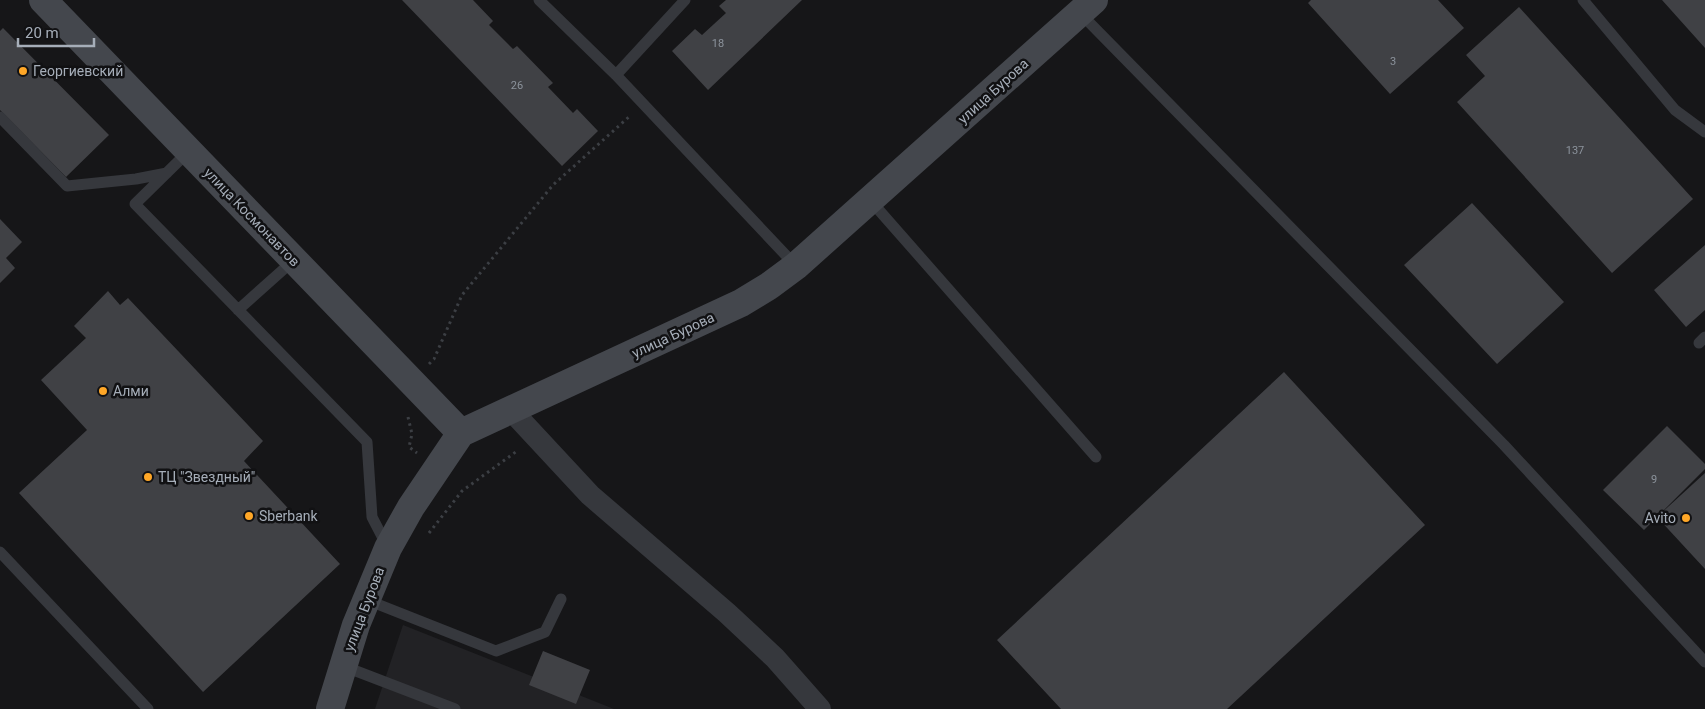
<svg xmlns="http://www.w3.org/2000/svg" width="1705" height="709" font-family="Roboto,sans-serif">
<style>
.built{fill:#222225}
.building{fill:#404145}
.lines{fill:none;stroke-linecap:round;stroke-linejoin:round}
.path{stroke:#3c3f44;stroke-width:3;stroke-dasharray:2.5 4;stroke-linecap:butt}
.lane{stroke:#36383d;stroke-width:11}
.street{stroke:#36383d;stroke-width:22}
.secondary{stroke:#44474d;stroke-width:28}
.poi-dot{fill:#ffa727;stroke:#111113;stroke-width:2}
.labels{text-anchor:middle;stroke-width:5;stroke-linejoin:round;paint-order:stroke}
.number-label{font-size:11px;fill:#8c939c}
.poi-label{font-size:14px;fill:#a6aeb9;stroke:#111113;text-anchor:start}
.street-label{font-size:14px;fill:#a6aeb9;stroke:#111113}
</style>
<rect width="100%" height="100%" fill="#161618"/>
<path class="built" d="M 403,625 L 614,709 L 375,709 Z"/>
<path class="building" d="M 402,0 L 473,0 L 493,21 L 489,25 L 513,49 L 517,46 L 553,83 L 548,87 L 573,113 L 577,109 L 598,131 L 562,166 Z
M 726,0 L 802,0 L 708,90 L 672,51 L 695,29 L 702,35 L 726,13 L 719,6 Z
M 1311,0 L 1438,0 L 1464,28 L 1390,94 L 1308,3 Z
M 1662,0 L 1705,0 L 1705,48 Z
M 1519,7 L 1693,199 L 1612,273 L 1457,102 L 1485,76 L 1466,55 Z
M 3,28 L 109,135 L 66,177 L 0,110 L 0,31 Z
M 1472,203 L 1564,302 L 1497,364 L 1404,265 Z
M 0,219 L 22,242 L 6,258 L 15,268 L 0,283 Z
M 1705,245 L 1705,310 L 1686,327 L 1654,290 Z
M 108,291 L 120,305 L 128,298 L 263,441 L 244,461 L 340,564 L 203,692 L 19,493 L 87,430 L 41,380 L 86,338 L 74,326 Z
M 1284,372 L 1425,525 L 1227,709 L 1061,709 L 997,640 Z
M 1667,426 L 1705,464 L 1705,469 L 1644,530 L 1603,490 Z
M 1705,473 L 1705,569 L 1657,517 Z
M 543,651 L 590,670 L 576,704 L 529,685 Z"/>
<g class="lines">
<path class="path" d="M 429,364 L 434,359 L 462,295 L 553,185 L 631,115
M 408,417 L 412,434 L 409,447 L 417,453
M 429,533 L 462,491 L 517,451"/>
<path class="lane" d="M 539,0 L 616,75 L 796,266
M 1583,0 L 1675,110 L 1705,132
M 1080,13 L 1504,445 L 1705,662
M 616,75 L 685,0
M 0,117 L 67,186 L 136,179 L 167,173
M 189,151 L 135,204 L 367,442 L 372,517 L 387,546
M 870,200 L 1096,457
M 238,310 L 294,260
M 1699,343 L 1705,337
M 0,552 L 148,709
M 367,600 L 496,651 L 545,632 L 561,599
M 343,666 L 455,709"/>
<path class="street" d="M 511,410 L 590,495 L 727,613 L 775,658 L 820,709"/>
<path class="secondary" d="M 43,0 L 461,433
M 330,709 L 356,625 L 388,548 L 411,507 L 461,433 L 741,303 L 769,286 L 796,266 L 1094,0"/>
</g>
<g class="poi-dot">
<circle cx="23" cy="71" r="5"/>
<circle cx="103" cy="391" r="5"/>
<circle cx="148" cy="477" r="5"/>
<circle cx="249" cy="516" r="5"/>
<circle cx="1686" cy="518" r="5"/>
</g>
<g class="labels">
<g class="number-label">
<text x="718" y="47">18</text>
<text x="1393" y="65">3</text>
<text x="517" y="89">26</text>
<text x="1575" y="154">137</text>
<text x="1654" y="483">9</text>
</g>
<g class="poi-label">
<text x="33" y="76">Георгиевский</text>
<text x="113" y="396">Алми</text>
<text x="158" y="482">ТЦ "Звездный"</text>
<text x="259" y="521">Sberbank</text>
<text x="1676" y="523" text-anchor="end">Avito</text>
</g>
<g class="street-label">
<text transform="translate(993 91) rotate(-42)" y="5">улица Бурова</text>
<text transform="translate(252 217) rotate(46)" y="5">улица Космонавтов</text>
<text transform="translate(673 335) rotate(-25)" y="5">улица Бурова</text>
<text transform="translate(364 609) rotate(-69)" y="5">улица Бурова</text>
</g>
</g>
<path d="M18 38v8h76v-8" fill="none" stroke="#a6aeb9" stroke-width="2.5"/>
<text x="25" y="38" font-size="15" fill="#a6aeb9" stroke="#111113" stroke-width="4" paint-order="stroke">20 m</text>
</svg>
